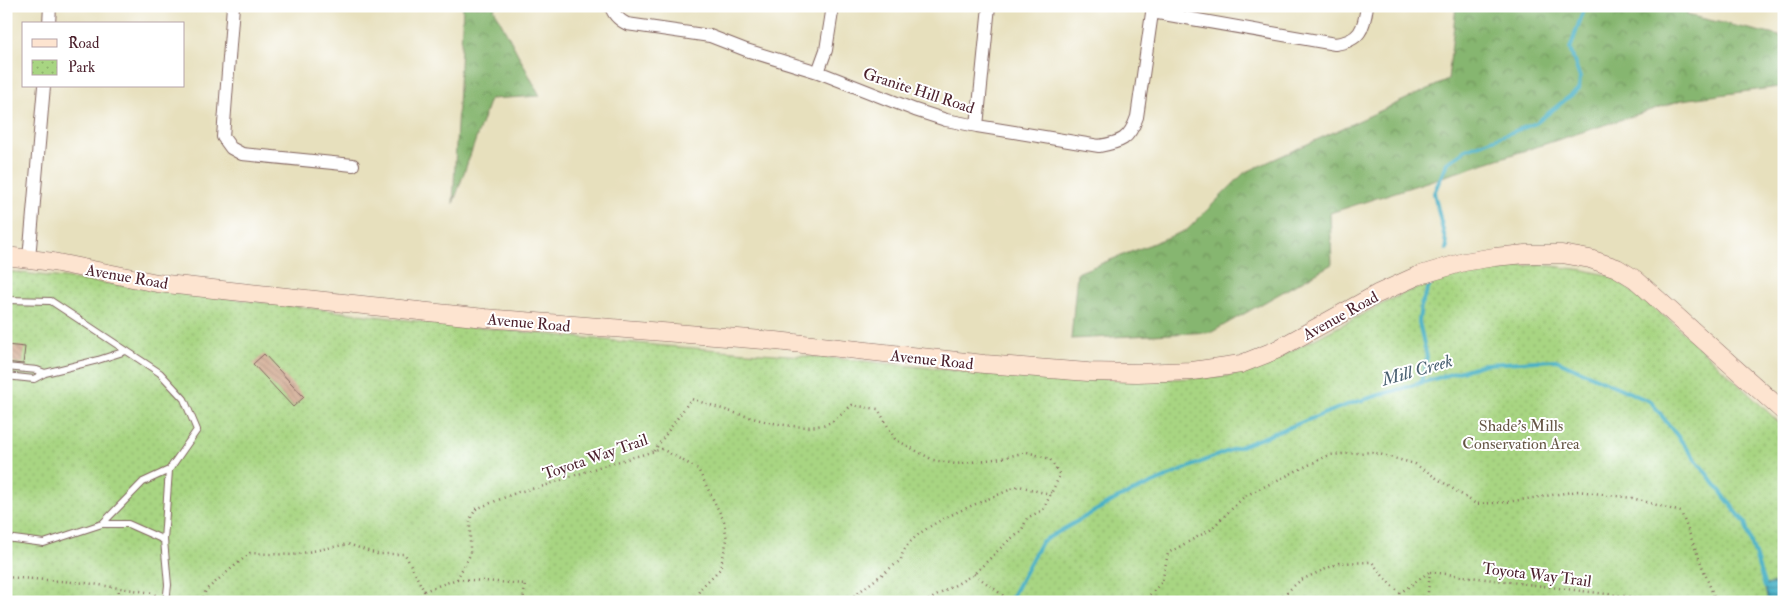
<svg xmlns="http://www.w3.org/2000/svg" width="1790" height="608" font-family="'IM FELL Double Pica',serif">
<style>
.forest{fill:url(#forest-crowns);stroke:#686a4e}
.park{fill:url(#park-dots);stroke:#797a56}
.water{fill:url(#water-rules);stroke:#486878}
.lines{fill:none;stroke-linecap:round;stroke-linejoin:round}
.stream{stroke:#47b0c6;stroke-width:4}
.building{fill:url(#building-back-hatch)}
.lane-casing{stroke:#81635e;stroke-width:8}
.street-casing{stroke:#81635e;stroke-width:14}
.secondary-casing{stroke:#81635e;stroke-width:19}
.path{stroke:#81635e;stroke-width:2.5;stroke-dasharray:1 4;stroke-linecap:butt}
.lane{stroke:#fff;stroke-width:6}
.street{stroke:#fff;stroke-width:12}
.secondary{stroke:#fde4d0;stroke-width:18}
.labels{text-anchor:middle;stroke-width:4;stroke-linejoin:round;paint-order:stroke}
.street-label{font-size:16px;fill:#4a1f2b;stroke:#fff}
.park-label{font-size:16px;fill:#665645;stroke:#fff}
.water-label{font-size:18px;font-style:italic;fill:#496071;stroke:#fff}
</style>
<defs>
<pattern id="forest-crowns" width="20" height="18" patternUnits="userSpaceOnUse" patternTransform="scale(1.25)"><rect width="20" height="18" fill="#86b670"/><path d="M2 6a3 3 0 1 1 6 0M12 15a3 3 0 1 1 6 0" fill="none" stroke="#70935c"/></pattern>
<pattern id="park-dots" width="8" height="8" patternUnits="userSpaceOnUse" patternTransform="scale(1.25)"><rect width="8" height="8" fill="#a8d582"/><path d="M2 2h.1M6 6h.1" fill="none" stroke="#92b670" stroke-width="1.8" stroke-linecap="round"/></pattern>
<pattern id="water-rules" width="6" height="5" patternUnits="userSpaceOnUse" patternTransform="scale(1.25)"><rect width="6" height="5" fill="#47b0c6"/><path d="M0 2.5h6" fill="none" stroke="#3d8fa1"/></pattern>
<pattern id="building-back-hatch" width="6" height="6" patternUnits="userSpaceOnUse" patternTransform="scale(1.25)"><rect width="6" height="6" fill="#cea387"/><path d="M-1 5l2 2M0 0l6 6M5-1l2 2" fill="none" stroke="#a9846f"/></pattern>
</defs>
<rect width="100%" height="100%" fill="#fff"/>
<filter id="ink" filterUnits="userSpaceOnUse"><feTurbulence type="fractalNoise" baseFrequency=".02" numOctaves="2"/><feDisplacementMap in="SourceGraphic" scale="10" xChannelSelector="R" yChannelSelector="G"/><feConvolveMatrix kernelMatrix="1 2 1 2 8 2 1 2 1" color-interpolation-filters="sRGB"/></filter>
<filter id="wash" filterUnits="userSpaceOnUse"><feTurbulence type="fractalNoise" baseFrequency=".0096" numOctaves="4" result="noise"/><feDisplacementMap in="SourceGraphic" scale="20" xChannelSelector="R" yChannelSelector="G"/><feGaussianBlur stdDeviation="1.12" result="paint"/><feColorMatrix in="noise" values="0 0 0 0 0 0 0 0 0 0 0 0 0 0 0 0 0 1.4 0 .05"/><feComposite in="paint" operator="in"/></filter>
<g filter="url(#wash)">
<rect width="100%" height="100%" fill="#e7e0bd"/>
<path class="forest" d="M 463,6 L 496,6 L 494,9 L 540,96 L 490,99 L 453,204 Z
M 1456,6 L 1689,6 L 1687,15 L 1784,37 L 1784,92 L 1779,87 L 1682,100 L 1330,213 L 1332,264 L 1212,332 L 1071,339 L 1077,273 L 1187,230 L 1244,173 L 1448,80 Z"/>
<path class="park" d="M 1543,265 L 1584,270 L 1611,276 L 1673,323 L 1784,427 L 1784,602 L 6,602 L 6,271 L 424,322 L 665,346 L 844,359 L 1018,377 L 1175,379 L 1228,376 L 1264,365 L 1404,293 L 1484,267 Z"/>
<path class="water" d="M 1784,582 L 1784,602 L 1768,602 L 1764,585 Z"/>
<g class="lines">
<path class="stream" d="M 1446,249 L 1447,247 L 1434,193 L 1447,163 L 1465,150 L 1536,123 L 1579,89 L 1580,78 L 1570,49 L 1585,6
M 1421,382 L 1427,357 L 1419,322 L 1421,305 L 1433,278
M 1009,602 L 1041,542 L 1116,499 L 1213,457 L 1349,404 L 1485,364 L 1556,360 L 1651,402 L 1745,523 L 1765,587"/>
</g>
<g id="blocks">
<path class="building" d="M 6,345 L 25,347 L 23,364 L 6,362 Z
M 264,354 L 304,397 L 293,407 L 253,364 Z"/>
</g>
</g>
<g filter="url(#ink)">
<use href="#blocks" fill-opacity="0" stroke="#81635e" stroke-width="1"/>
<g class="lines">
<defs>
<path id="lane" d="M 6,300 L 51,301 L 160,373 L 184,399 L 197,430 L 169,470 L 164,540 L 168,585 L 166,602
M 6,367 L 37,370 L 45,373
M 6,376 L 34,379 L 45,373 L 98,360 L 126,351
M 102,524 L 143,482 L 169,470
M 6,538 L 44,543 L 102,524 L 128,524 L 164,540"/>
<path id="street" d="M 233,6 L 223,137 L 231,148 L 242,154 L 353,165
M 611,6 C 613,15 619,20 627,24 L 710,36 L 746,50 L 818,72 L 915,110 L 946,120 L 977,126 L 1099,146 C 1121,142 1129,140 1137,117 L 1153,6
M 1152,12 L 1335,44 C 1360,41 1364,29 1367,6
M 49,24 L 50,6
M 818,72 L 826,50 L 833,6
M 977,126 L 989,6
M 29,259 L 44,86"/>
<path id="secondary" d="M 6,256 L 53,262 L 157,283 L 485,318 L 776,341 L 984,364 L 1088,372 L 1137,373 L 1192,371 L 1241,364 L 1276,350 L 1377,294 L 1417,276 L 1464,262 L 1494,257 L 1526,254 L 1562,254 L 1590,259 L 1617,268 L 1635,279 L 1784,412"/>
</defs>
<use href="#lane" class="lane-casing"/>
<use href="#street" class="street-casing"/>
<use href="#secondary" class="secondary-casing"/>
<path class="path" d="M 654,451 L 691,399 C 725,409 798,438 831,422 C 838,418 846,410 852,405 L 878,409 L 895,439 L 933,460 L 956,464 L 1002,458 L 1027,452 L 1050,459 L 1060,475 L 1043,510 L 1027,518 L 1021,532 L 1009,540 L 974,574 L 926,602
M 1430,572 L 1671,602
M 974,574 L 1012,602
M 6,577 L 86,583 L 153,593 L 158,598
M 457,579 L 525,584 L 523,602
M 6,590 L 8,577
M 424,591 L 457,579 L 470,555 L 470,519 L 476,509 L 518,492 L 544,486 L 599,467 L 662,449 L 698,469 L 724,521 L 727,540 L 720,569 L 701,588 L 693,602
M 118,602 L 119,588
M 201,602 L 206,590 L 250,553 L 293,555 L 348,544 L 377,554 L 405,554 L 424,591 L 426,602
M 249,602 L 296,598 L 317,602
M 846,602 L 901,560 C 904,526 990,500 1018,486 C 1031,488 1040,494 1052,493
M 1143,602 L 1162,582 L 1168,553 L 1210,530 L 1245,496 L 1329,455 L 1372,452 L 1415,464 L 1476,504 L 1507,502 L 1578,491 L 1632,498 L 1681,512 L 1716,602
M 1275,602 L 1301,580 L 1339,563 L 1372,562 L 1386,580 L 1400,593 L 1429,572
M 1427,602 L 1430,572"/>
<use href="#lane" class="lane"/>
<use href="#street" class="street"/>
<use href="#secondary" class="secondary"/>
</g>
</g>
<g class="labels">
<g class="street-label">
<text transform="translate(919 90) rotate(18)" y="6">Granite Hill Road</text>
<text transform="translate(127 276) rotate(10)" y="6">Avenue Road</text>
<text transform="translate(1340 315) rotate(-29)" y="6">Avenue Road</text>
<text transform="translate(529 322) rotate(5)" y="6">Avenue Road</text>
<text transform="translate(932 359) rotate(6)" y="6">Avenue Road</text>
<text transform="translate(595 456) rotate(-19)" y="6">Toyota Way Trail</text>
<text transform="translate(1537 574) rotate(7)" y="6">Toyota Way Trail</text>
</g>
<g class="park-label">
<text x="1521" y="431">Shade’s Mills<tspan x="1521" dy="18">Conservation Area</tspan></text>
</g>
<g class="water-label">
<text transform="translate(1417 370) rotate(-16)" y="6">Mill Creek</text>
</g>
</g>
<rect width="1790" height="608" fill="none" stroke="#fff" stroke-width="25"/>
<rect x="22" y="22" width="162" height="65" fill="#ffffff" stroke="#b7a5aa"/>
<rect x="32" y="39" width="25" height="8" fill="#fde4d0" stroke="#b7a5aa"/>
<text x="68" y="48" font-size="15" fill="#4a1f2b">Road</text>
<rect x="32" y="60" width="25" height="15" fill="url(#park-dots)" stroke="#b7a5aa"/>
<text x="68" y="72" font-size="15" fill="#4a1f2b">Park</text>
</svg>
